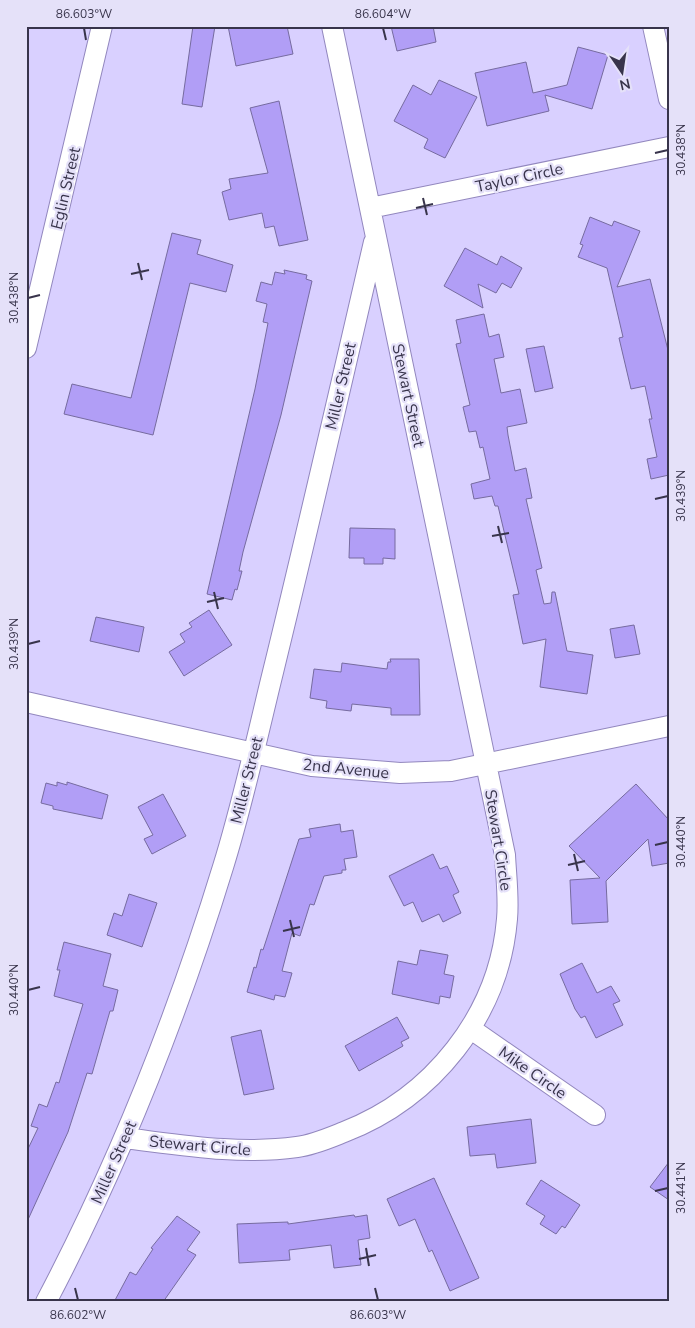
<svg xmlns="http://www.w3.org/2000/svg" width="695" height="1328" font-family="'Nunito Sans',sans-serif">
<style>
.building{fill:#b19ef6;stroke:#766b9f}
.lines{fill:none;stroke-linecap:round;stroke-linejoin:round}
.minor-casing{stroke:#9287be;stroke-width:22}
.minor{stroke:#fff;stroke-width:20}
.ticks{fill:none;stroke:#38344b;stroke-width:2}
.labels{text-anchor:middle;stroke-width:4.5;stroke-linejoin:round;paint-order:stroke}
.street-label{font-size:16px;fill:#38344b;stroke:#e5e1f9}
.neatline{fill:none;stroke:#38344b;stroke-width:2}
.ticks-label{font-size:12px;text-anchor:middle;fill:#38344b}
</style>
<rect width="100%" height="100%" fill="#d9d0ff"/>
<path class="building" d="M 193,26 L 215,26 L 202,107 L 182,104 Z
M 228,26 L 287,26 L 293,54 L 236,66 Z
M 391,26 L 433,26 L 436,42 L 397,51 Z
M 578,47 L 608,55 L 592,109 L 545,95 L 549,111 L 487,126 L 475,73 L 526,62 L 533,93 L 567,85 Z
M 439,80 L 477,97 L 445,158 L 424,148 L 428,139 L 394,121 L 413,85 L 431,95 Z
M 279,101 L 308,240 L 279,246 L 274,226 L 265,228 L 262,213 L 229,220 L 222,192 L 231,189 L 229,179 L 268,173 L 250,108 Z
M 590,217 L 612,226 L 614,221 L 640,231 L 617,287 L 650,279 L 669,354 L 669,475 L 651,479 L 647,459 L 657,457 L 649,419 L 652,419 L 645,386 L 631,389 L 619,338 L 623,337 L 607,268 L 578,257 L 583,245 L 580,244 Z
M 172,233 L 201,240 L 197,254 L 233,265 L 226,292 L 190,283 L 153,435 L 64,414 L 72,384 L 131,398 Z
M 465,248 L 497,265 L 501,256 L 522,268 L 511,288 L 502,283 L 496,293 L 478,284 L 483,308 L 444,286 Z
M 284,270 L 307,275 L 306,279 L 312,281 L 281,415 L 243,552 L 239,571 L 242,571 L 237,590 L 235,589 L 232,600 L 207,594 L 255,389 L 268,323 L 263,322 L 267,304 L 256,301 L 261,282 L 272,285 L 275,272 L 285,274 Z
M 484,314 L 489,337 L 499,334 L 504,357 L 494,359 L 501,393 L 520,389 L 527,423 L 507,427 L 508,435 L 515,471 L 526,468 L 532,498 L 526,499 L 542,568 L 536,570 L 544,604 L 551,603 L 552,592 L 555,592 L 567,651 L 593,655 L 587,694 L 540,687 L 546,639 L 523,644 L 513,595 L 519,594 L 498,506 L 495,506 L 492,496 L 474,499 L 471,484 L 490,479 L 483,447 L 480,448 L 476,431 L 469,432 L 463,407 L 470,405 L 456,344 L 461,343 L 456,320 Z
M 544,346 L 553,388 L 535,392 L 526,349 Z
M 350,528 L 395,529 L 395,559 L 383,558 L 383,564 L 364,564 L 364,558 L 349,558 Z
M 209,610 L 232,645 L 184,676 L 169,652 L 185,642 L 180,634 L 192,627 L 189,623 Z
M 96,617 L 144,627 L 139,652 L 90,641 Z
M 634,625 L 640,654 L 615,658 L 610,629 Z
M 390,659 L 419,659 L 420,715 L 391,715 L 391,708 L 352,704 L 351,711 L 326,708 L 327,701 L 310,698 L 314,669 L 341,672 L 342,663 L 387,669 L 388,662 L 391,662 Z
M 57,782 L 67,785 L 67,782 L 108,795 L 102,819 L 53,809 L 53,806 L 41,803 L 46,783 L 57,786 Z
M 636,784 L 669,820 L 669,863 L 652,866 L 648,839 L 606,881 L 608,922 L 572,924 L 570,880 L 600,878 L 569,846 Z
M 163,794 L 186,836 L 152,854 L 144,839 L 153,835 L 138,807 Z
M 340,824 L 341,832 L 353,830 L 357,857 L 344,859 L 346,870 L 342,870 L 342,873 L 324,876 L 314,905 L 310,904 L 300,936 L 292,933 L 282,971 L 292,973 L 285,997 L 275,995 L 274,1000 L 247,992 L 254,967 L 256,968 L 261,949 L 263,950 L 299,839 L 311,837 L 309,829 Z
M 433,854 L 440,869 L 447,866 L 459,892 L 453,895 L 461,913 L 443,922 L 439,914 L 422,922 L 413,902 L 404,906 L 389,876 Z
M 129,894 L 157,903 L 142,947 L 107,935 L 114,913 L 122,916 Z
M 64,942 L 111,954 L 103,986 L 118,990 L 113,1011 L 110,1011 L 92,1074 L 87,1073 L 68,1132 L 26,1224 L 26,1153 L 38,1128 L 31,1126 L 39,1104 L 47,1107 L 56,1082 L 59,1083 L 83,1004 L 54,996 L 60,970 L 57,970 Z
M 420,950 L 448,955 L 444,974 L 454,976 L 450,998 L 440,996 L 439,1004 L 392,994 L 398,961 L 417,965 Z
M 582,963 L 597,993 L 611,986 L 620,1001 L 613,1004 L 623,1025 L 596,1038 L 585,1016 L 581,1018 L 575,1009 L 560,974 Z
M 397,1017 L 409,1038 L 401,1042 L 403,1046 L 359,1071 L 345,1046 Z
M 261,1030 L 274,1089 L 244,1095 L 231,1037 Z
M 531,1119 L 536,1163 L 497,1168 L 495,1154 L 470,1156 L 467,1127 Z
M 669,1162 L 669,1200 L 650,1187 Z
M 434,1178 L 479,1278 L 450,1291 L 432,1250 L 429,1252 L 415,1219 L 399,1226 L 387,1199 Z
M 541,1180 L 580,1205 L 565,1228 L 562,1226 L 556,1234 L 540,1224 L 545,1216 L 526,1204 Z
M 354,1215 L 355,1217 L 367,1215 L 370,1238 L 358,1240 L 361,1265 L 334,1268 L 331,1245 L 289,1250 L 290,1260 L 239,1263 L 237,1224 L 288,1222 L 288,1224 Z
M 177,1216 L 200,1232 L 187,1250 L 196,1255 L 163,1302 L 114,1302 L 130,1272 L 136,1275 L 153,1249 L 151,1248 Z"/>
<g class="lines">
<defs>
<path id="minor" d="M 653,26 L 669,99
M 370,208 L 669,147
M 26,348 L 102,26
M 26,702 L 312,766 L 400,773 L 451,771 L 669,726
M 471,1029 L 595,1115
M 124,1138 C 182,1145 238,1155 297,1147 C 313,1145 329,1138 344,1132 C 432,1098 499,1016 507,919 C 509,898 506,876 505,855 L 332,26
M 46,1302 C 119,1163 177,1017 223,867 C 243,803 257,737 273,672 C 308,529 341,385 374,242"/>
</defs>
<use href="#minor" class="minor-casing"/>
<use href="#minor" class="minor"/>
</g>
<path class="ticks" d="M 84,28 L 86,40M 383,28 L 386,40M 655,153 L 668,150M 423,198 L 427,215M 416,208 L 433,204M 138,263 L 142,280M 131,274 L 149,270M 28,298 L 40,295M 655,499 L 668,496M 498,526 L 502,543M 492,536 L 509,533M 214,592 L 218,609M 207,602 L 224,598M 28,644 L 40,641M 655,845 L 668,842M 574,854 L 578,871M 568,865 L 585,861M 290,920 L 294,937M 283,931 L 300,927M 28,990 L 40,987M 655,1191 L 668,1188M 366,1248 L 369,1266M 359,1259 L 376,1255M 75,1288 L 78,1300M 375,1288 L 378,1300"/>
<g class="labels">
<g class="street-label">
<text transform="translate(519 177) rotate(-12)" y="6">Taylor Circle</text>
<text transform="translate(65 188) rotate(-77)" y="6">Eglin Street</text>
<text transform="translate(340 386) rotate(-77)" y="6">Miller Street</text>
<text transform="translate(409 395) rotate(78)" y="6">Stewart Street</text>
<text transform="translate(346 768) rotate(6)" y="6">2nd Avenue</text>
<text transform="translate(246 780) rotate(-76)" y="6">Miller Street</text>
<text transform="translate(499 840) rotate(81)" y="6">Stewart Circle</text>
<text transform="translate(533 1072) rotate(35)" y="6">Mike Circle</text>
<text transform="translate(200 1145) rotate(5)" y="6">Stewart Circle</text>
<text transform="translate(113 1162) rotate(-66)" y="6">Miller Street</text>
</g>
</g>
<rect width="695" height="1328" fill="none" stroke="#e5e1f9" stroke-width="55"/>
<g transform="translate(622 72) rotate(167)" stroke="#e5e1f9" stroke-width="4" paint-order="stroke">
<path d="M0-4L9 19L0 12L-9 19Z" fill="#38344b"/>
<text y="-8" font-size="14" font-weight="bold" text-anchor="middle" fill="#38344b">N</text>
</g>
<rect x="28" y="28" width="640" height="1272" class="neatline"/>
<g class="ticks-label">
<text x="84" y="18">86.603°W</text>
<text x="383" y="18">86.604°W</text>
<text transform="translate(681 150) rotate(-90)" y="4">30.438°N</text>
<text transform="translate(14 298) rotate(-90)" y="4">30.438°N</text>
<text transform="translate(681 496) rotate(-90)" y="4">30.439°N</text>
<text transform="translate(14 644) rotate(-90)" y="4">30.439°N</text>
<text transform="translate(681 842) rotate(-90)" y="4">30.440°N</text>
<text transform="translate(14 990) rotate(-90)" y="4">30.440°N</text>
<text transform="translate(681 1188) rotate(-90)" y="4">30.441°N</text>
<text x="78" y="1319">86.602°W</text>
<text x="378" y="1319">86.603°W</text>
</g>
</svg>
